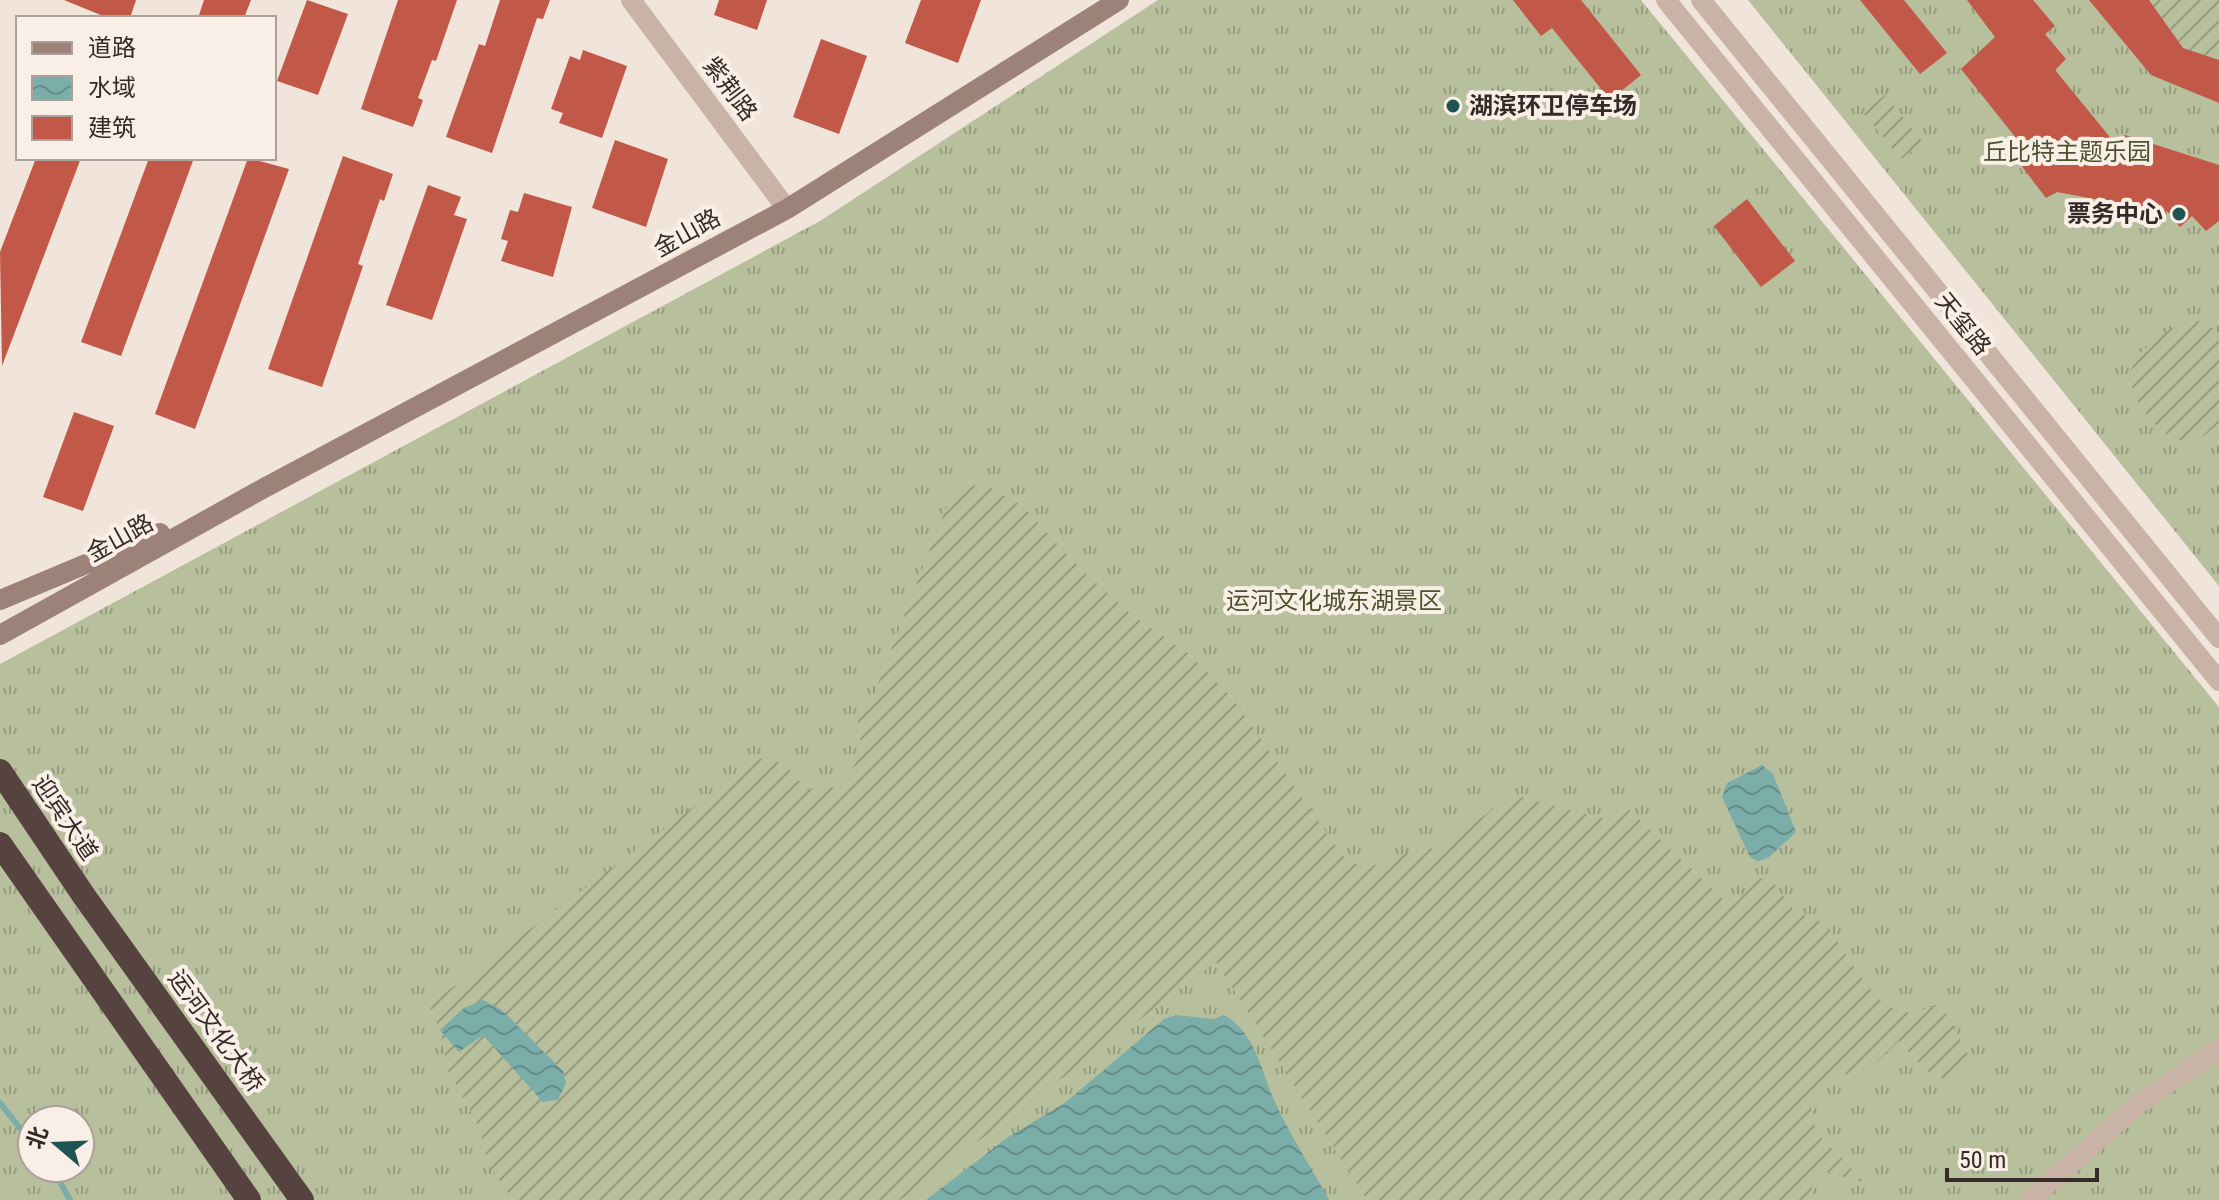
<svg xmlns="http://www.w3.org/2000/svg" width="2219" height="1200" font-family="'Roboto Condensed','Noto Sans SC',sans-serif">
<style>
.grass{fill:url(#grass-tufts);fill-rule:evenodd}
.garden{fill:url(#garden-furrows)}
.water{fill:url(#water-waves)}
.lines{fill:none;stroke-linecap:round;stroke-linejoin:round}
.stream{stroke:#7bada9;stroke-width:6}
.building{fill:#c25848}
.street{stroke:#c9b3a7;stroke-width:20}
.secondary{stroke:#9c8279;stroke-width:20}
.highway{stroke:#56433f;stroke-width:24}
.poi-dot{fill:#1e5553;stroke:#f9efe7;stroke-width:3}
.labels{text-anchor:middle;stroke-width:8;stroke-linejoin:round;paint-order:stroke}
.street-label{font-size:24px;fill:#352a28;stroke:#f9efe7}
.poi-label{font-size:24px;font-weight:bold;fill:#352a28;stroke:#f9efe7;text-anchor:start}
.park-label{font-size:24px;fill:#49532c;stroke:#f9efe7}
</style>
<defs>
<pattern id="grass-tufts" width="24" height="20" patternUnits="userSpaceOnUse" patternTransform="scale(2)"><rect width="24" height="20" fill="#b7bf9c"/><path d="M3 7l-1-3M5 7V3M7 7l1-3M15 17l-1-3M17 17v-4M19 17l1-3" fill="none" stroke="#969b7f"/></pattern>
<pattern id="garden-furrows" width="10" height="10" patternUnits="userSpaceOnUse" patternTransform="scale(2)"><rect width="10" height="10" fill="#b7bf9c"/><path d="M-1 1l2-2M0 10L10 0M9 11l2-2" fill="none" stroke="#969b7f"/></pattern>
<pattern id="water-waves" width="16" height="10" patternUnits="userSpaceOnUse" patternTransform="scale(2)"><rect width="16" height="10" fill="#7bada9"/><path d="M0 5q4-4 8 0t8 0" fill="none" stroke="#668d8a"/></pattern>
</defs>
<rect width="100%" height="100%" fill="#f1e4db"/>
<path class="grass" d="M 1158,0 L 1641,0 L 2219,707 L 2219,1200 L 0,1200 L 0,664 L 820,221 ZM 32,1120 L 80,1120 L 80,1168 L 32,1168 Z
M 1748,0 L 2219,0 L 2219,586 Z"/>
<path class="garden" d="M 2149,0 L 2219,0 L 2219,60 L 2183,48 Z
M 1885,95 L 1923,142 L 1901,159 L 1863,113 Z
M 2196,319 L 2219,333 L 2219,423 C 2211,429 2203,439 2193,441 C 2165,447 2127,398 2131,373 C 2133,357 2145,348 2157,339 C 2170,329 2179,322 2196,319 Z
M 985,485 L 1021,505 L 1080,568 L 1133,616 L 1189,654 L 1233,699 L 1343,856 L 1356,864 L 1372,866 L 1407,853 L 1445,846 L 1503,801 L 1521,797 L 1605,819 L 1625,806 L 1726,902 L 1739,900 L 1756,878 L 1771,880 L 1794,910 L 1821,922 L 1831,932 C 1846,954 1876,1008 1902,1012 C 1917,1014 1932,1006 1945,1001 L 1946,1014 L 1973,1064 C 1941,1098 1923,1066 1899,1041 L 1855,1083 L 1846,1074 C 1823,1074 1817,1088 1810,1109 L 1817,1134 L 1866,1183 L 1813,1168 L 1811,1200 L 1367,1200 L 1216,962 L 900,1200 L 514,1200 L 489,1166 L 478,1125 L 448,1070 L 440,1030 L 429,1005 L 759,758 L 785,764 L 806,789 L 843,787 L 862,751 L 857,715 L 874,694 L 950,497 L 964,486 Z"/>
<path class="water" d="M 1762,765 L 1773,774 L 1796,832 L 1768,858 L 1758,861 L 1750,857 L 1722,797 L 1727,783 Z
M 483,1000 L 502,1010 L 563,1071 L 566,1083 L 558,1100 L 543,1102 L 483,1035 L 459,1052 L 440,1030 L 464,1008 Z
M 1176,1015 L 1214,1019 L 1223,1015 C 1248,1025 1260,1062 1268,1085 C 1279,1118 1312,1168 1329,1200 L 926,1200 L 1007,1138 L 1066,1102 L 1164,1019 Z"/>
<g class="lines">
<path class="stream" d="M 0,1103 L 32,1143
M 52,1168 L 70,1200"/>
</g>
<path class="building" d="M 64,0 L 136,0 L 130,18 L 108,18 Z
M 204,0 L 251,0 L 244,18 L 198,18 Z
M 307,0 L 348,14 L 318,95 L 277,81 Z
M 398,0 L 457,0 L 436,61 L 432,60 L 418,98 L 423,100 L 413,127 L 361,109 Z
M 500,0 L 550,0 L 543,19 L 537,18 L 492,153 L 446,137 L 479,44 L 485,46 Z
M 719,0 L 767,0 L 757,30 L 714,15 Z
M 921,0 L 981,0 L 958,63 L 905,43 Z
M 1513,0 L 1581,0 L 1641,75 L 1610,100 L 1552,28 L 1541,36 Z
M 1860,0 L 1904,0 L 1947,53 L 1920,74 Z
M 1967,0 L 2033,0 L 2055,26 L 2045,34 L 2066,59 L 2055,70 L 2114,142 L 2125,135 L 2219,165 L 2219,221 L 2206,231 L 2192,216 L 2180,227 L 2167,211 L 2154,222 L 2142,208 L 2057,192 L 2046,198 L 2014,156 L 2024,148 L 1961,69 L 1995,37 Z
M 2089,0 L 2149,0 L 2183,48 L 2219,60 L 2219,103 L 2151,75 Z
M 821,39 L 867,56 L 839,134 L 793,117 Z
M 583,50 L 627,66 L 602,138 L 559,123 L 563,113 L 551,109 L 570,56 L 580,60 Z
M 615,140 L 668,159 L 646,227 L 592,208 Z
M 343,156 L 393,174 L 384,201 L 380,199 L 358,264 L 363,266 L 322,387 L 268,369 Z
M 36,158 L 81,158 L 2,366 L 0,252 Z
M 149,158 L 194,158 L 121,356 L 81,342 Z
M 248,158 L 289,169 L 195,429 L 155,414 Z
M 428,185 L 461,197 L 454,215 L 467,219 L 432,320 L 386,305 Z
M 524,193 L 572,207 L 553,277 L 501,261 L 508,241 L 501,239 L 510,210 L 518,212 Z
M 1747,199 L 1795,261 L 1761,287 L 1714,226 Z
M 74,412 L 114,426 L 83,511 L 43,497 Z"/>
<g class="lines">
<path class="street" d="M 631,0 L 787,209
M 1666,0 L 2219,681
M 1701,0 L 2219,638
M 2030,1200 L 2138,1104 L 2219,1049"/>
<path class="secondary" d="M 0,600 L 160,533
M 0,635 L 266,487 L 787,209 L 1119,0"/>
<path class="highway" d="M 0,771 L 84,896 L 302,1200
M 0,844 L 249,1200"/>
</g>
<g class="poi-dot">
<circle cx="1453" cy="106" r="8"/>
<circle cx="2179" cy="214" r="8"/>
</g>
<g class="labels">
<g class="street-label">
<text transform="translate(730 89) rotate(53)" y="8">紫荆路</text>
<text transform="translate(687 233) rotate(-29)" y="8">金山路</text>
<text transform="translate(1963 324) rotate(51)" y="8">天玺路</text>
<text transform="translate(120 538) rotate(-29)" y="8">金山路</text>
<text transform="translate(65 818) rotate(56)" y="8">迎宾大道</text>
<text transform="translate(216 1031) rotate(54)" y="8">运河文化大桥</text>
</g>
<g class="poi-label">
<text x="1469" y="114">湖滨环卫停车场</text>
<text x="2163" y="222" text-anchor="end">票务中心</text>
</g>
<g class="park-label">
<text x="2067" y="160">丘比特主题乐园</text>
<text x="1334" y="609">运河文化城东湖景区</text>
</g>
</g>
<rect x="16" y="16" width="260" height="144" fill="#f9efe7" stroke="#aba09b" stroke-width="2"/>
<rect x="32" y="42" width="40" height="12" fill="#9c8279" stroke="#aba09b" stroke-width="2"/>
<text x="88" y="56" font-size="24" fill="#352a28">道路</text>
<rect x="32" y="76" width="40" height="24" fill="url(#water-waves)" stroke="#aba09b" stroke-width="2"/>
<text x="88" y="96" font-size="24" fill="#352a28">水域</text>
<rect x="32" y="116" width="40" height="24" fill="#c25848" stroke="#aba09b" stroke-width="2"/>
<text x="88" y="136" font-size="24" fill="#352a28">建筑</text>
<g transform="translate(56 1144) rotate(289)"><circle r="38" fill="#f9efe7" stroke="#aba09b" stroke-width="2"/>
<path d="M0-6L14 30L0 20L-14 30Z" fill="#1e5553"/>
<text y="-12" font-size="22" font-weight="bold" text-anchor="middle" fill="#352a28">北</text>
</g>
<path d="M1947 1168v12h150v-12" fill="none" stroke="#352a28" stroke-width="4"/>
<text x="1959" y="1168" font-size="24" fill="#352a28" stroke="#f9efe7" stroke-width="6" paint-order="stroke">50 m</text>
</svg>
